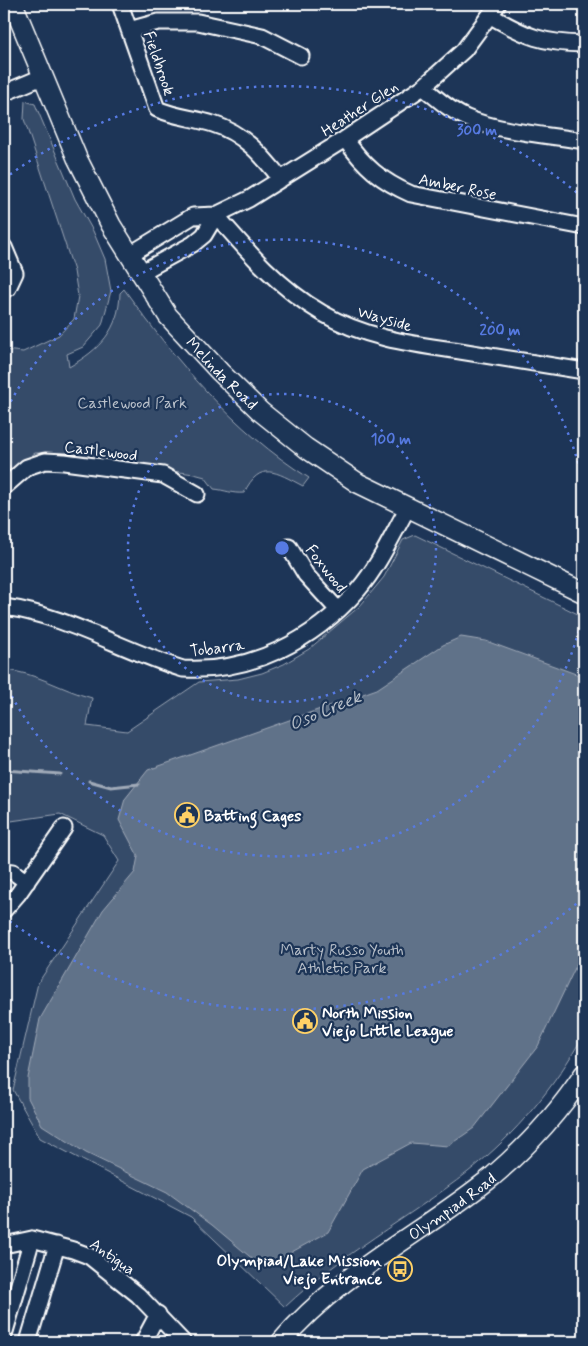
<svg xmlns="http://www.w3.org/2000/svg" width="588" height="1346" font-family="Mynerve,sans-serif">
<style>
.green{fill:#364b69;stroke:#9aa5b4}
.water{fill:#617289;stroke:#a0aab8}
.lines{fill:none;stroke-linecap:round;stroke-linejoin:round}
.stream{stroke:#a0aab8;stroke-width:3}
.minor-casing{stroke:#fff;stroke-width:19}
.major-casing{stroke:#fff;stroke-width:22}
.minor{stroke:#1d3557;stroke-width:15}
.major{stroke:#1d3557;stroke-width:19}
.ring{fill:none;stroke:#567ae2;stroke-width:2.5;stroke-dasharray:2.5 5}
.labels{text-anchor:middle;stroke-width:4.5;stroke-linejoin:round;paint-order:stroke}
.street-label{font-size:16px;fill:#fff;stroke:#1d3557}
.park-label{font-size:16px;fill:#b9c0ca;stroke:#1d3557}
.poi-label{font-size:16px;font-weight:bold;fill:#fff;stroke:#1d3557;text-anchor:start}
.water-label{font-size:18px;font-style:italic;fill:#b8c0ca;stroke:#1d3557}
.centre{fill:#567ae2;stroke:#1d3557;stroke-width:2.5}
.ring-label{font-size:15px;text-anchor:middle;font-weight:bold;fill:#567ae2;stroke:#1d3557;stroke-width:4.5;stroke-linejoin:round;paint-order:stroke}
</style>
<rect width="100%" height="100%" fill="#1d3557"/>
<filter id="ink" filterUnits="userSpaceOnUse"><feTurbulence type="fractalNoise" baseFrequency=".02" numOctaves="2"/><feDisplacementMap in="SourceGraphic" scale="10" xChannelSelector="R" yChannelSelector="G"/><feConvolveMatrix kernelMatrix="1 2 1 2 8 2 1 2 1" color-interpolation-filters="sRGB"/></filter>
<g filter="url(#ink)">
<path class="green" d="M 25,101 L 35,104 L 75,199 L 93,231 L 105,259 L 111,291 L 102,325 L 83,347 L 67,354 L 69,367 C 100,349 119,330 120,293 L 124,289 C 175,360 234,431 309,478 L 303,486 C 276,472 260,460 244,493 C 232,494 225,490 214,489 L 205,477 L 194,474 L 45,453 L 35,453 L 12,471 L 4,459 L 4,350 L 23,352 L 59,335 L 74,319 L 78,296 L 74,271 L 24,119 Z
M 415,535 L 584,617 L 584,1034 C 555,1087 516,1134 468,1172 C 407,1219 341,1254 285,1307 L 191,1217 L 40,1138 L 13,1090 L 38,983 L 119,861 L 103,835 L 60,814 L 4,822 L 4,670 C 36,672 61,690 92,698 L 87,726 L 127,731 L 199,682 L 238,679 L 262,673 L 284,664 L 309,649 L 360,606 L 384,577 L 403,540 Z"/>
<path class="water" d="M 461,637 L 486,641 L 584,677 L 584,949 L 538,1046 L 474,1128 L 448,1146 L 411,1143 L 363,1169 L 328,1232 L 272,1263 L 255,1261 L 212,1225 L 167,1192 L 86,1153 L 42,1125 L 28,1098 L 28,1078 L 40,1019 L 103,910 L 135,872 L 138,856 L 119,820 L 125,799 L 148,770 L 377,689 L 443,645 Z"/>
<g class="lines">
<path class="stream" d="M 4,770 L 60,774
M 89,781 L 111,787 L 139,784"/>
<defs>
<path id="minor" d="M 120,4 L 157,109 C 175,117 194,118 213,124 C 243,133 262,155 281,179
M 491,16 C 527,37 542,43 584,44
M 129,30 L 158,22 L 198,22 L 262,36 L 301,56
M 423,87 C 437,98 450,111 467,118 C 500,132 548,135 584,141
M 4,93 L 42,77
M 345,139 C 364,166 381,181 411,194 L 584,227
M 216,215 C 247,251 280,289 322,313 C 364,338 412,344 460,351 C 501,358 543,364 584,371
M 4,247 L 15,273 L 8,288 L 4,288
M 129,255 L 193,216 L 216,215 L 249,199 L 345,139 L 423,87 L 464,50 L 498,4
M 140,273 L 193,244 L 204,235 L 216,215
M 4,487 L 27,467 L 45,461 L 64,462 L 163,475 L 197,494
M 289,547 L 306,575 L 338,610
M 4,607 C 66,615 123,651 183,669 C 251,673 313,641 358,590 C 378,567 392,536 407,509
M 4,871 L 13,872 L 27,882
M 4,910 L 18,894 L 64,828
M 4,1245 L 32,1239 L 73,1250 L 89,1256 L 138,1295 L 183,1342
M 4,1335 L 32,1239
M 28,1342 L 57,1245
M 143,1342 L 158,1314"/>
<g id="major">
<path id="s1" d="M 13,4 L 77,158 L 111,225 L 168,316 L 220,372 L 261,412 L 306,448 L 358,483 L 584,593"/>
<path id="s2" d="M 281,1342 C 340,1272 423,1233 493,1176 C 528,1146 559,1112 584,1074"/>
</g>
</defs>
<use href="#minor" class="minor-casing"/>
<use href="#major" class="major-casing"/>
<use href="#minor" class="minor"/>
<use href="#major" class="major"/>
</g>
</g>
<g class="ring">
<circle cx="282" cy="548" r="154"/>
<path d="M584 609A308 308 0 0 1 4 681M4 415A308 308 0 0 1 584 487"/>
<path d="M582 899A462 462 0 0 1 4 917M4 179A462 462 0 0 1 582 197"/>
</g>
<defs>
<symbol id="civic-ring" viewBox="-11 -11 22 22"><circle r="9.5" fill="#1d3557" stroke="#ffd166" stroke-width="1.5"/><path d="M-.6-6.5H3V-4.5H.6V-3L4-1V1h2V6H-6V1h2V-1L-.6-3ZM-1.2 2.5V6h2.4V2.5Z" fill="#ffd166"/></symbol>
<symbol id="bus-ring" viewBox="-11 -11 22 22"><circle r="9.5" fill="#1d3557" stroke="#ffd166" stroke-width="1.5"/><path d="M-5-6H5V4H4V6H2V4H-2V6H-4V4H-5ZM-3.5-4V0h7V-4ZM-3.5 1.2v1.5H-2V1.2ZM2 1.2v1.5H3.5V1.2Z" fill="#ffd166"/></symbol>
</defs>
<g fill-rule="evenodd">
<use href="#civic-ring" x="173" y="801" width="28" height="28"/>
<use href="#civic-ring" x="291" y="1007" width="28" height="28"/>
<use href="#bus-ring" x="386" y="1255" width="28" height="28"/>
</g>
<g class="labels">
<g class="street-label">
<text transform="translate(160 63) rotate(71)" y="6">Fieldbrook</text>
<text transform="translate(359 108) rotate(-33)" y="6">Heather Glen</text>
<text transform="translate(458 186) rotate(12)" y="6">Amber Rose</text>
<text transform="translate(385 318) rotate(16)" y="6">Wayside</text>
<text dy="6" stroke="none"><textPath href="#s1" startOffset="428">Melinda Road</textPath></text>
<text transform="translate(101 450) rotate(7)" y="6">Castlewood</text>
<text transform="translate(327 568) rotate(52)" y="6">Foxwood</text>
<text transform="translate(217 647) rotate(-7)" y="6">Tobarra</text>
<text dy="6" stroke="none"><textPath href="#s2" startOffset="219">Olympiad Road</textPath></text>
<text transform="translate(113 1256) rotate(35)" y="6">Antigua</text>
</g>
<g class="park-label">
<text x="132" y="408">Castlewood Park</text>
<text x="342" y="955">Marty Russo Youth<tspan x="342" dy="18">Athletic Park</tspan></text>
</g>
<g class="poi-label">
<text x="204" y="821">Batting Cages</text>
<text x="322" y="1018">North Mission<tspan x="322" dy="18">Viejo Little League</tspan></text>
<text x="382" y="1266" text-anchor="end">Olympiad/Lake Mission<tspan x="382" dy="18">Viejo Entrance</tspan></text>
</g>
<g class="water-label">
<text transform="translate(325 710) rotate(-23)" y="6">Oso Creek</text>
</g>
</g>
<circle cx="282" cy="548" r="8" class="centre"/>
<g class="ring-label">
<text x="477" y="135">300 m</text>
<text x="500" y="335">200 m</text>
<text x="391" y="444">100 m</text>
</g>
<rect width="588" height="1346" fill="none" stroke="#1d3557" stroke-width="20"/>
<rect x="10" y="10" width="568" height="1326" fill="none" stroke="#fff" stroke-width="2" filter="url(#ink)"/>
</svg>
